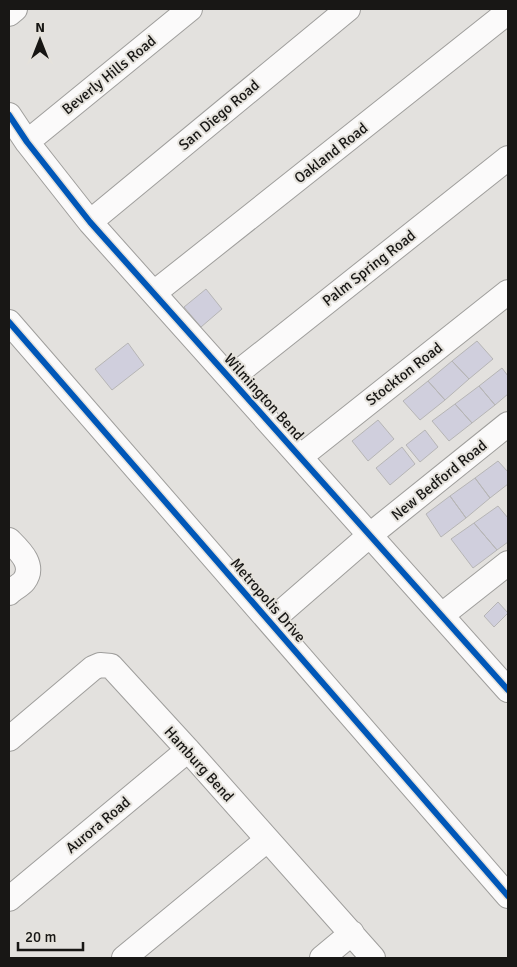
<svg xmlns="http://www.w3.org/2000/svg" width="517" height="967" font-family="Signika,sans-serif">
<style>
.building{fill:#d0cfdd;stroke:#b6b5b5}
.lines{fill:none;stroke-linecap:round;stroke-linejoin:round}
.street-casing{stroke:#9f9e9c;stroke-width:26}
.street{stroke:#fbfafa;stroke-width:24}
.cycleway-casing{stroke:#e5e2dc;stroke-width:9}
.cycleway{stroke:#0057b8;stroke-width:6}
.labels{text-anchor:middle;stroke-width:4;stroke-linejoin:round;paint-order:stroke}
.street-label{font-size:15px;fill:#181715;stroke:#e5e2dc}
</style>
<rect width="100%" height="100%" fill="#e3e1de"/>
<path class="building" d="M 206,289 L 222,309 L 201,327 L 184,307 Z
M 477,341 L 493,359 L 469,379 L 452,361 Z
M 128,343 L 144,365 L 112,390 L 95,369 Z
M 452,361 L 469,379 L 445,400 L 428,381 Z
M 502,368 L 508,376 L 508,394 L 495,405 L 479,386 Z
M 428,381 L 445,400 L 420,420 L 403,401 Z
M 479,386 L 495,405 L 472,423 L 455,404 Z
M 455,404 L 472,423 L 449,441 L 432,421 Z
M 378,420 L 394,439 L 368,461 L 352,441 Z
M 425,430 L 438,447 L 420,462 L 406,445 Z
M 402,447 L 415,464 L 390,485 L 376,468 Z
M 498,461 L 508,472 L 508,484 L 490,498 L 475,478 Z
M 475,478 L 490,498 L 466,518 L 450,496 Z
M 450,496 L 466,518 L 441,537 L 426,514 Z
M 498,506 L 508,518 L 508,542 L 497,550 L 474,523 Z
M 474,523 L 497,550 L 473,568 L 451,539 Z
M 498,602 L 508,613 L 494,627 L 484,616 Z"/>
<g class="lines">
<defs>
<path id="street" d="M 9,14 L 15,9
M 9,115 L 27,142 L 90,222 L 508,690
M 27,142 L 190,9
M 90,222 L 348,9
M 154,293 L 508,12
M 9,322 L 508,896
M 231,378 L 508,158
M 300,457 L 508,292
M 9,540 C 19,550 36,565 24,581 C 21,585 13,589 9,593
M 442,615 L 508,563
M 271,621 L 370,535 L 508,424
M 9,739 L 93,668 L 100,665 L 111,666 L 188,750 L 373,958
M 9,899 L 188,750
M 124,958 L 267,840
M 322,958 L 352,933"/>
</defs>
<use href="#street" class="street-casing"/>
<use href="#street" class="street"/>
<defs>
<path id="cycleway" d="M 9,115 L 27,142 L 90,222 L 508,690
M 9,322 L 508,896"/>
</defs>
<use href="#cycleway" class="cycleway-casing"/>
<use href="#cycleway" class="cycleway"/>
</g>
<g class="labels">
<g class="street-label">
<text transform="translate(109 75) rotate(-39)" y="5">Beverly Hills Road</text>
<text transform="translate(219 115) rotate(-40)" y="5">San Diego Road</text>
<text transform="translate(331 153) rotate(-38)" y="5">Oakland Road</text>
<text transform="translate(369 268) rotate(-38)" y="5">Palm Spring Road</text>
<text transform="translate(404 374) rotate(-38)" y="5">Stockton Road</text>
<text transform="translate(264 397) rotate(48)" y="5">Wilmington Bend</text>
<text transform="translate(439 480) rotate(-39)" y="5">New Bedford Road</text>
<text transform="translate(268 600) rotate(49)" y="5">Metropolis Drive</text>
<text transform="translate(199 764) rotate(48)" y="5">Hamburg Bend</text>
<text transform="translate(98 825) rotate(-40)" y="5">Aurora Road</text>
</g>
</g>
<rect width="517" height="967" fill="none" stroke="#181715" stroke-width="20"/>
<g transform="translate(40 40)" stroke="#e5e2dc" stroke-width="4" paint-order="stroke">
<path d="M0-4L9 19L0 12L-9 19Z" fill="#181715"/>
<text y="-8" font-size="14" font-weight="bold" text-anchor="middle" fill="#181715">N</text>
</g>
<path d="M18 942v8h65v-8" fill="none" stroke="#181715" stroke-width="2.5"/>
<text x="25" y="942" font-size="15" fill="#181715" stroke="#e5e2dc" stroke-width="4" paint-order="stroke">20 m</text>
</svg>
